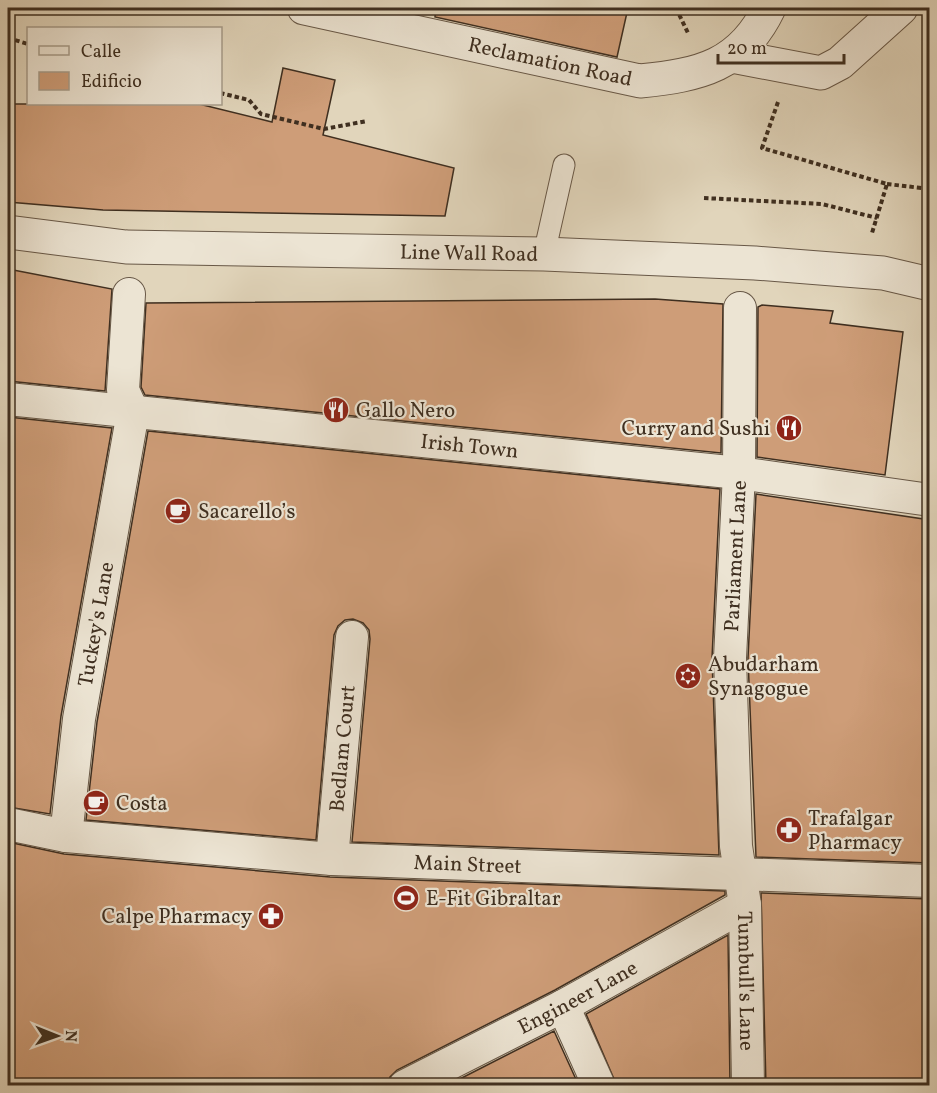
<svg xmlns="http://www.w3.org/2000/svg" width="937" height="1093" font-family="Vollkorn,serif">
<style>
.building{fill:#ce9d78;stroke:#3f2f20;stroke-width:1.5}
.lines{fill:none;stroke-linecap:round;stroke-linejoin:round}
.service-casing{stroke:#685847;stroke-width:23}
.pedestrian-casing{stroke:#685847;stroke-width:34}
.minor-casing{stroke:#685847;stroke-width:35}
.tertiary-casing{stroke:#685847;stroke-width:35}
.path{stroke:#3f2f20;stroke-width:4;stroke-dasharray:4.5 3;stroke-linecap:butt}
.service{stroke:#ece4d3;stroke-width:21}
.pedestrian{stroke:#ece4d3;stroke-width:32}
.minor{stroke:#ece4d3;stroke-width:33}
.tertiary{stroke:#ece4d3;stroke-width:33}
.labels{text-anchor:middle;stroke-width:4.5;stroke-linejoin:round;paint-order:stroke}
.street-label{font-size:21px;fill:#3f2f20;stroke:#ece4d3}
.poi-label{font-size:21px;fill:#3f2f20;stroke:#ece4d3;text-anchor:start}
</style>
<rect width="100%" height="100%" fill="#e1d5bb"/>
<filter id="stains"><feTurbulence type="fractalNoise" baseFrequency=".00333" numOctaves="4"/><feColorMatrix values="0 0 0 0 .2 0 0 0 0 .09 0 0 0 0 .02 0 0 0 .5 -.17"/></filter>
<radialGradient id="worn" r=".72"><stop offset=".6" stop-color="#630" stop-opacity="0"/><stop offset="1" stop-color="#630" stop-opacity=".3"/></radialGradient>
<path class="building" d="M 436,8 L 628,8 L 617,57 L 435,17 Z
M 283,68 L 335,80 L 323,135 L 454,168 L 445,216 L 103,210 L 8,202 L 8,104 L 199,104 L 272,122 Z
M 8,269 L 112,289 L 105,391 L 8,381 Z
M 655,299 L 723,304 L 721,453 L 145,395 L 141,387 L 146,303 Z
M 762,305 L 833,311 L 830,323 L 903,332 L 885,475 L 757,457 L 758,307 Z
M 8,417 L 112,428 L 61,716 L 50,814 L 8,807 Z
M 148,431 L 720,489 L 712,658 L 719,855 L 352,842 L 370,639 L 369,630 L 363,623 L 353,619 L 345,620 L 338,626 L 334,635 L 316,840 L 86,820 L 97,722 Z
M 756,494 L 930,520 L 930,863 L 756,857 L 748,658 Z
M 8,842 L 64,854 L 330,877 L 725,891 L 725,895 L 555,990 L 397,1070 L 390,1077 L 387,1086 L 8,1086 Z
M 761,893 L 930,899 L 930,1086 L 766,1086 Z
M 728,935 L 730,1086 L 617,1086 L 586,1014 Z
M 554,1031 L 579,1086 L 446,1086 Z"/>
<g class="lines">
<defs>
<path id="service" d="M 544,254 L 564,165"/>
<g id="pedestrian">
<path id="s1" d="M 740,308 L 739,473 L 730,658 L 736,846 L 745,905 L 748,1086"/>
<path id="s2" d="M 8,399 L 739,473 L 930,500"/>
<path id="s3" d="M 8,824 L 66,836 L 332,859 L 930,881"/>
<path id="s4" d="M 66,836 L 79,719 L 133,412 L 123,390 L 129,294"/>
<path id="s5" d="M 332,859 L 352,637"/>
<path d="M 563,1006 L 599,1086"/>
<path id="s6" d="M 405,1086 L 563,1006 L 745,905"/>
</g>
<g id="minor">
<path id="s7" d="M 304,8 L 640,81 C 700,75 741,66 769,8"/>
<path d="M 732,56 L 821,73 L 840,63 L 901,8"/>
</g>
<g id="tertiary">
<path id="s8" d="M 8,232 L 126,247 L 544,254 L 755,263 L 883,273 L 930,284"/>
</g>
</defs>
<use href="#service" class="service-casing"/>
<use href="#pedestrian" class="pedestrian-casing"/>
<use href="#minor" class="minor-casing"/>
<use href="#tertiary" class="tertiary-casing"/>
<path class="path" d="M 676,8 L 689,35
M 8,38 L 28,44
M 220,93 L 249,100 L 261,114 L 324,129 L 367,121
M 778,102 L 762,148 L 887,184 L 872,233
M 887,184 L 930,189
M 704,198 L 822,204 L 877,218"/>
<use href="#service" class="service"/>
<use href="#pedestrian" class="pedestrian"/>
<use href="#minor" class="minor"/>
<use href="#tertiary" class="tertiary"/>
</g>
<defs>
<symbol id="restaurant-disc" viewBox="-11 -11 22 22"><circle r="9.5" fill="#8f2418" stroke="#ece4d3"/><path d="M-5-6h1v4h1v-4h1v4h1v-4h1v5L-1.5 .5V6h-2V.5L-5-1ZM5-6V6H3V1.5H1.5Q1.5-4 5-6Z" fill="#fff"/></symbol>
<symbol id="cafe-disc" viewBox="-11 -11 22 22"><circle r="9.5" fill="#8f2418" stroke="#ece4d3"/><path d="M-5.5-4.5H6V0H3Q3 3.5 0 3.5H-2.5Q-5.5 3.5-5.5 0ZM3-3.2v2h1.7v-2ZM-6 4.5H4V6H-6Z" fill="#fff"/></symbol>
<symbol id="synagogue-disc" viewBox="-11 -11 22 22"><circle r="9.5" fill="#8f2418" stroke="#ece4d3"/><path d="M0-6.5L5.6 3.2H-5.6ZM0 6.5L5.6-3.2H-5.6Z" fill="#fff"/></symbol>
<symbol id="pharmacy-disc" viewBox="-11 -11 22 22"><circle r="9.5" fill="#8f2418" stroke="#ece4d3"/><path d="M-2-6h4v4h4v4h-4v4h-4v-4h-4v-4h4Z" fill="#fff"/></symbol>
<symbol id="stadium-disc" viewBox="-11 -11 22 22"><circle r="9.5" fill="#8f2418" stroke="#ece4d3"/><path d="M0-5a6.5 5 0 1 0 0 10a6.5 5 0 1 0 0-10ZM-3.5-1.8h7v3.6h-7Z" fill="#fff"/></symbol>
</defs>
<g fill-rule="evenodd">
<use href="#restaurant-disc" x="321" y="395" width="30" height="30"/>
<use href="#restaurant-disc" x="774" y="413" width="30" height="30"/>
<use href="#cafe-disc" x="163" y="496" width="30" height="30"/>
<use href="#synagogue-disc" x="673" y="661" width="30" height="30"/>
<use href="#cafe-disc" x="81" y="788" width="30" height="30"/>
<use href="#pharmacy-disc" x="774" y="815" width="30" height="30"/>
<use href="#stadium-disc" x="391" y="883" width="30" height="30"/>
<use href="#pharmacy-disc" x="256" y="901" width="30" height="30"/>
</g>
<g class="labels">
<g class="street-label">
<text dy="7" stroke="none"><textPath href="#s7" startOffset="252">Reclamation Road</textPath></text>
<text dy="7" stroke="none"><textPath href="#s8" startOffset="462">Line Wall Road</textPath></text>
<text dy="7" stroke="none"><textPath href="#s2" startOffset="464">Irish Town</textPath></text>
<text transform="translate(735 556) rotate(-87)" y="7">Parliament Lane</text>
<text dy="7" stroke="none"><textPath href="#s4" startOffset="214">Tuckey's Lane</textPath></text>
<text dy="7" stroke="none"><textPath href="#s5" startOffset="111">Bedlam Court</textPath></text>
<text dy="7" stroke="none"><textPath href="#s3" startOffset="462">Main Street</textPath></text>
<text dy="7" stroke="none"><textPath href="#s1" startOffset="674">Tumbull's Lane</textPath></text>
<text dy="7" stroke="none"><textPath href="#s6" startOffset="194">Engineer Lane</textPath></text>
</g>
<g class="poi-label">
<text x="356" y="417">Gallo Nero</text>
<text x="770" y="435" text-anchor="end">Curry and Sushi</text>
<text x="198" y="518">Sacarello’s</text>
<text x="708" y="671">Abudarham<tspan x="708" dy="24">Synagogue</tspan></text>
<text x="116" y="810">Costa</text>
<text x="808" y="825">Trafalgar<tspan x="808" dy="24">Pharmacy</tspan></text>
<text x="426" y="905">E-Fit Gibraltar</text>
<text x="252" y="923" text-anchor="end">Calpe Pharmacy</text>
</g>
</g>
<rect width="937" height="1093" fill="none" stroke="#e1d5bb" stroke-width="30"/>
<rect x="9" y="9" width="919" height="1075" fill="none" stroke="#3f2f20" stroke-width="3"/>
<rect x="15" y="15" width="907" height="1063" fill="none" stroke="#3f2f20" stroke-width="1.5"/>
<rect x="27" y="27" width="195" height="78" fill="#ece4d3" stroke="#a79c8b" stroke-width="1.5"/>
<rect x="39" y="46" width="30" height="9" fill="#ece4d3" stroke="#a79c8b" stroke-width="1.5"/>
<text x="81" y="57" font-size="18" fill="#3f2f20">Calle</text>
<rect x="39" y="72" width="30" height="18" fill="#ce9d78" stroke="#a79c8b" stroke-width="1.5"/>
<text x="81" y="87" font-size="18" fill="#3f2f20">Edificio</text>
<g transform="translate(57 1036) rotate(91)" stroke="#ece4d3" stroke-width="4.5" paint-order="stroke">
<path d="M0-4.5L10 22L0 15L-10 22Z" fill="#3f2f20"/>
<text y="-9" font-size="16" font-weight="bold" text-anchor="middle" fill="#3f2f20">N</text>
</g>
<path d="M718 54v9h126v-9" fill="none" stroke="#3f2f20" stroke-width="3"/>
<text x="727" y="54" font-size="18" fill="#3f2f20" stroke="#ece4d3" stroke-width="4.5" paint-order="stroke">20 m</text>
<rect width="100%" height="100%" filter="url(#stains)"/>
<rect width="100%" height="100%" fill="url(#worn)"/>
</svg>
